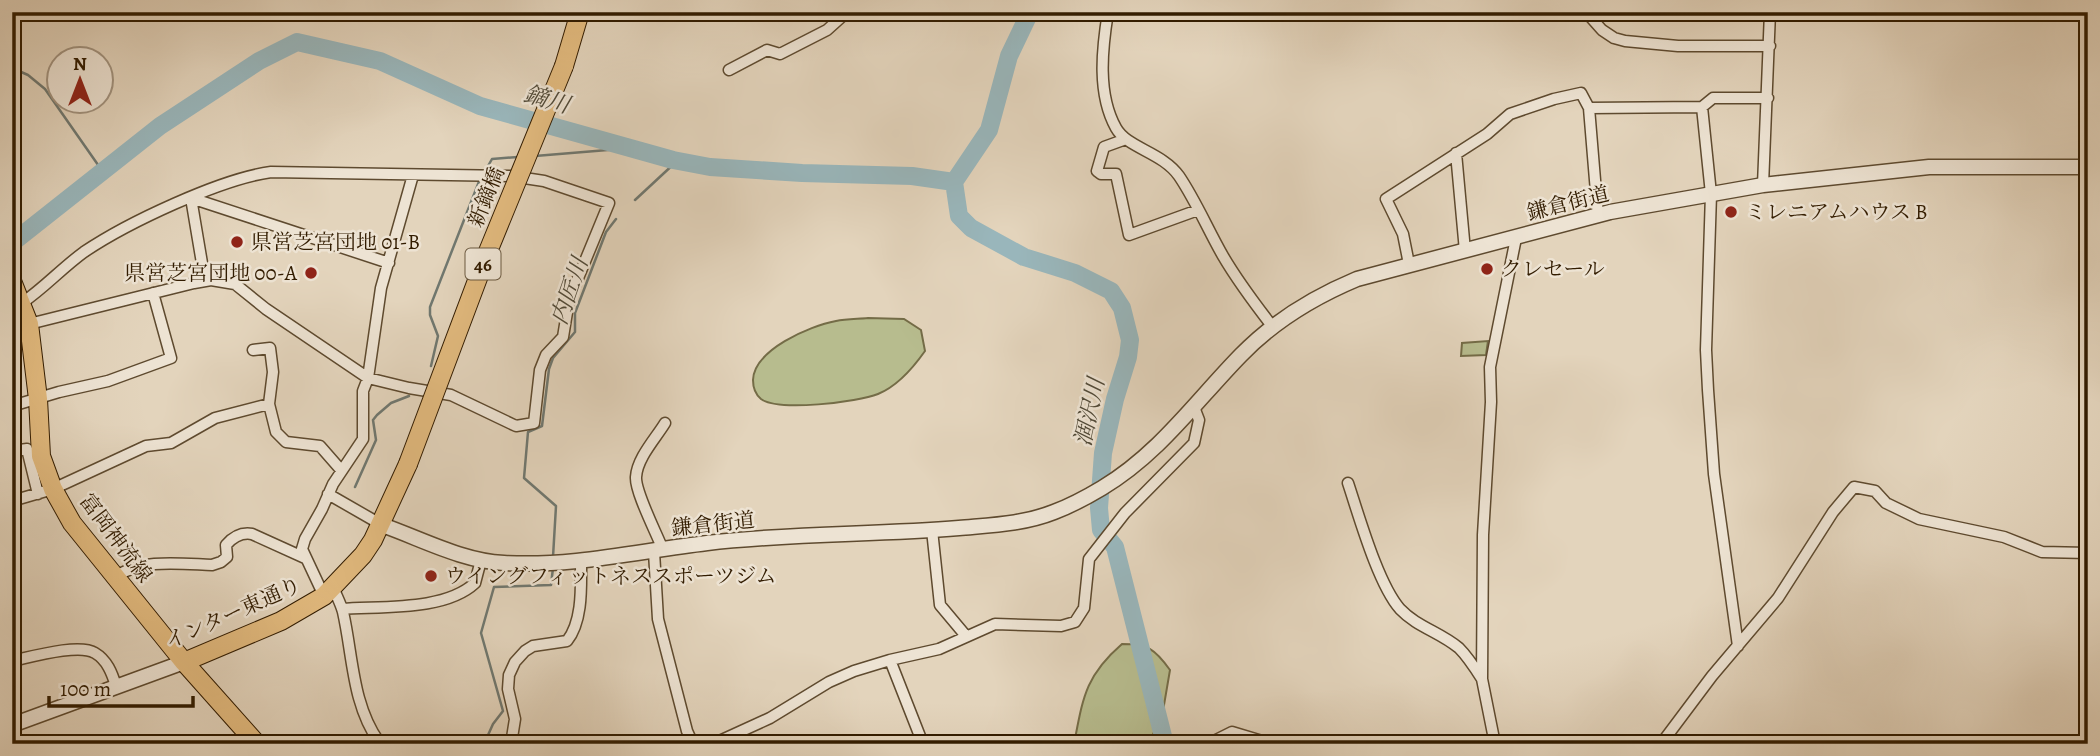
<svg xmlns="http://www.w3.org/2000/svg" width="2100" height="756" font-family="Alegreya,'Noto Serif JP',serif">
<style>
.green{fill:#b7bc8e;stroke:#746c47;stroke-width:2}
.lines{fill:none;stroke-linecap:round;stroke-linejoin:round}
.stream{stroke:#707870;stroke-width:2.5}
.river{stroke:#99b6bb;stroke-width:18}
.minor-casing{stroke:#5e4a2f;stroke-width:13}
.tertiary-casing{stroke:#5e4a2f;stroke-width:17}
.primary-casing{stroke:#321c00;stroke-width:20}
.minor{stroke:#ede3d3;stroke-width:10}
.tertiary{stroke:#ede3d3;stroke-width:14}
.primary{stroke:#e2ba7e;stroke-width:18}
.primary-bridge-casing{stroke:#321c00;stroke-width:20;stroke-linecap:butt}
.primary-bridge{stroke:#e2ba7e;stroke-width:18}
.poi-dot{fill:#8f2418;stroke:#ede3d3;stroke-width:2.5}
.labels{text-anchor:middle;stroke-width:5;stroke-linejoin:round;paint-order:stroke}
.shield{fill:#ede3d3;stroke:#6a583f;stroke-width:2}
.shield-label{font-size:19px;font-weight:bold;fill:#321c00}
.street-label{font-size:21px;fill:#321c00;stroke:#ede3d3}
.poi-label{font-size:21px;fill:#321c00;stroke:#ede3d3;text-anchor:start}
.water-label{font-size:23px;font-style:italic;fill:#514a38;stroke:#ede3d3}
</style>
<rect width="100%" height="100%" fill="#e3d4bc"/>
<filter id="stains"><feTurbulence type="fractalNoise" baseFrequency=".00286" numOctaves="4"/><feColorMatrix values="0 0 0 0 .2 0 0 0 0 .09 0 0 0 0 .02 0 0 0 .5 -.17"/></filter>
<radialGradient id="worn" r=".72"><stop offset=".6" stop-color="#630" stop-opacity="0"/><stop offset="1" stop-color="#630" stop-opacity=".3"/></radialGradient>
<path class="green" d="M 868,318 L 904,319 L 921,330 L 925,351 C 913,368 898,386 878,394 C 858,402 778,412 761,399 C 755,394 753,388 753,380 C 754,350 809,326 836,321 C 846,319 858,319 868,318 Z
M 1488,341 L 1486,355 L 1461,356 L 1462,343 Z
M 1122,644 C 1148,644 1155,649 1170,670 L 1163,711 L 1149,744 L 1074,744 C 1083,698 1085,676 1122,644 Z"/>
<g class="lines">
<path class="stream" d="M 12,68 L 28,75 L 45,89 L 103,172
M 535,156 L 632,148
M 484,173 L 492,159 L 518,157
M 635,200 L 677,161
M 431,366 L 438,336 L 430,315 L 430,307 L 480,179
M 355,487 L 376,440 L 373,420 L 377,415 L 391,403 L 409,396
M 553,557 L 556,506 L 524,478 L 528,432 L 542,426 L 549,369 L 553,358 L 575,332 L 575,313 L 606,232 L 616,219
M 484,744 L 493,724 L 503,711 L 481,633 L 494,587 L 551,585 L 553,568"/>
<path class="river" d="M 954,182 L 959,216 L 971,228 L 1024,257 L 1075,273 L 1111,291 L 1122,308 L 1130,340 L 1128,357 L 1115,399 L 1103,453 L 1099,508 L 1101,530 L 1115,547 L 1165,744
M 954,182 L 989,130 L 1009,56 L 1030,12
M 12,243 L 160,126 L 259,61 L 297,42 L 380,61 L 480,106 L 673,160 L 710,167 L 802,173 L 912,176 L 954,182"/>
<defs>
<path id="minor" d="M 1108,12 C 1102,49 1097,94 1116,128 C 1127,148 1162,152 1179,176 C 1196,201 1208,230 1223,256 C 1237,280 1255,304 1272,326
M 1586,12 L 1602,30 L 1614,38 L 1625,41 L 1678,46 L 1770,46
M 729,70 L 767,50 L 780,54 L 827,30 L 847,12
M 1589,108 L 1598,216
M 1126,139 L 1104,147 L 1097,171 L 1101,174 L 1116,174 L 1129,235 L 1198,210
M 1456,153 L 1465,251
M 1763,185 L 1770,12
M 191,198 L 389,263
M 191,198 L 205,281
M 1409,264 L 1403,234 L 1386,199 L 1487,134 L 1510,114 L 1554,99 L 1581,93 L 1589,108 L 1702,107
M 22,303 C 44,288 62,268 84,252 C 127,223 220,179 271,172 L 511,176 L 544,181 L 609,203 L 569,300 L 563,337 L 546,355 L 540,370 L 534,423 L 516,426 L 451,395 L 409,388 L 368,378 L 266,309 L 235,284 L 211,280 L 194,283 L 29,324
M 253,350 L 270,348 L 273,372 L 269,404 L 276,432 L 286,442 L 320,446 L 341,470
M 12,406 L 59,392 L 108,381 L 171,358 L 153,293
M 12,451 L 27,449 L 38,494
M 1348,483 C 1359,516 1378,584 1400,609 C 1417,627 1440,632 1459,648 C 1468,657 1475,668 1482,679
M 328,494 L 382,525
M 12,501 L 53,489 L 146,446 L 171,443 L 215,418 L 269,404
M 932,530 L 940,605 L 966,636
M 663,550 C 657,534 635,492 636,477 C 637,458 656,438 665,423
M 654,552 L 658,619 L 687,731 L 693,744
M 116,577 C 140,558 183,564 212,565 L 221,562 L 227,557 L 226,545 C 233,537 241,532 252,534 L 305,558
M 333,587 C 336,595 341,604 343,612 C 353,656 352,704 379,742
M 324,596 L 302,549 L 305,539 L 322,509 L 333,484 L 363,439 L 363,391 L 368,378 L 381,288 L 413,175
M 342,609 C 382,606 445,611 475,583 L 481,560
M 1738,646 L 1714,474 L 1708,390 L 1706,350 L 1711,194 L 1702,107 L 1713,98 L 1768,98
M 890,660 L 923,744
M 12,661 C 31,657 79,643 95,653 C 107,660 112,673 116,686
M 356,744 L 388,744
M 511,744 L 515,719 L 508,689 L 509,675 L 515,662 L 525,651 L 533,646 L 567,641 C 583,621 581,586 581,562
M 713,744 L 770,718 L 829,682 L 854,671 L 890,660 L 939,649 L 995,624 L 1061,626 L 1075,622 L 1084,608 L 1089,559 L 1125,513 L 1194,443 L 1199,420 L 1194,407
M 1208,744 L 1232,732 L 1272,744
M 1495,744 L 1482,679 L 1483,535 L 1491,402 L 1490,367 L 1516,238
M 1661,744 L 1712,676 L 1778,598 L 1833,512 L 1854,487 L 1875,491 L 1886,503 L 1919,519 L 2004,537 L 2042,552 L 2088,553"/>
<path id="tertiary" d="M 382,525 C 422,539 462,561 504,563 C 573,567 639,551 707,543 C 790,533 875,535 959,528 C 991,525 1024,524 1054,512 C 1070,506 1087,497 1102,488 C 1159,454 1196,401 1241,355 C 1274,321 1314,297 1357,279 L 1610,212 L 1763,185 L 1929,167 L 2088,167
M 12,725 L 184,662"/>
<path id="primary" d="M 564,66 L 580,12
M 12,281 L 29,324 L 38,399 L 41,456 L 53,489 L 72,523 L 184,662 L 257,744
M 184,662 L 281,621 L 324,596 L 363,555 L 373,540 L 408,464"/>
</defs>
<use href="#minor" class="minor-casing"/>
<use href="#tertiary" class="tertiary-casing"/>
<use href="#primary" class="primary-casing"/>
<use href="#minor" class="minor"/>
<use href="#tertiary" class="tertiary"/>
<use href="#primary" class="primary"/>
<defs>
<path id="primary-bridge" d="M 408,464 L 487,254 L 564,66"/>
</defs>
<use href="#primary-bridge" class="primary-bridge-casing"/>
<use href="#primary-bridge" class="primary-bridge"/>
</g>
<g class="poi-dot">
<circle cx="1731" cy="212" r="7"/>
<circle cx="237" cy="242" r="7"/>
<circle cx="1487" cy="269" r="7"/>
<circle cx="311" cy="273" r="7"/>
<circle cx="431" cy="576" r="7"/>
</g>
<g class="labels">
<rect class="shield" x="465.5" y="248.5" width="35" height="31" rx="5"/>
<g class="shield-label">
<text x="483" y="271">46</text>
</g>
<g class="street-label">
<text transform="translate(486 197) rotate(-68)" y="7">新鏑橋</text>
<text transform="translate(1568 203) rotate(-14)" y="7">鎌倉街道</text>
<text transform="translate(713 524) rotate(-6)" y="7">鎌倉街道</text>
<text transform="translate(116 538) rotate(53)" y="7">富岡神流線</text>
<text transform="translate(233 613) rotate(-24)" y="7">インター東通り</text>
</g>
<g class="poi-label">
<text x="1745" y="219">ミレニアムハウス B</text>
<text x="251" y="249">県営芝宮団地 01-B</text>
<text x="1501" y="276">クレセール</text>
<text x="297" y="280" text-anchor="end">県営芝宮団地 00-A</text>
<text x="445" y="583">ウイングフィットネススポーツジム</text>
</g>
<g class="water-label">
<text transform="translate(547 99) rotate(16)" y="8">鏑川</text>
<text transform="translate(569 291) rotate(-71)" y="8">内匠川</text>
<text transform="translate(1089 412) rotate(-78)" y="8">涸沢川</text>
</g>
</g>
<rect width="2100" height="756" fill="none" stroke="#e3d4bc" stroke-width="42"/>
<rect x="14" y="14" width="2072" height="728" fill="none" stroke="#321c00" stroke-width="3.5"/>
<rect x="21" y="21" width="2058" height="714" fill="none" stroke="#321c00" stroke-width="2"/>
<g transform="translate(80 80)"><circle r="33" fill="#ede3d3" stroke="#a2937f" stroke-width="2"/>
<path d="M0-5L12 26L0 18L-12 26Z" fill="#8f2418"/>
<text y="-10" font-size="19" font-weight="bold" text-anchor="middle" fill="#321c00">N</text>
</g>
<path d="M49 696v10h144v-10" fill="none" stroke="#321c00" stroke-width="3.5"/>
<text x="60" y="696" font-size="21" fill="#321c00" stroke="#ede3d3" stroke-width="5" paint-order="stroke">100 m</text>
<rect width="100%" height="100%" filter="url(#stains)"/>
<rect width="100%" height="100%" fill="url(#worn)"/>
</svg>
